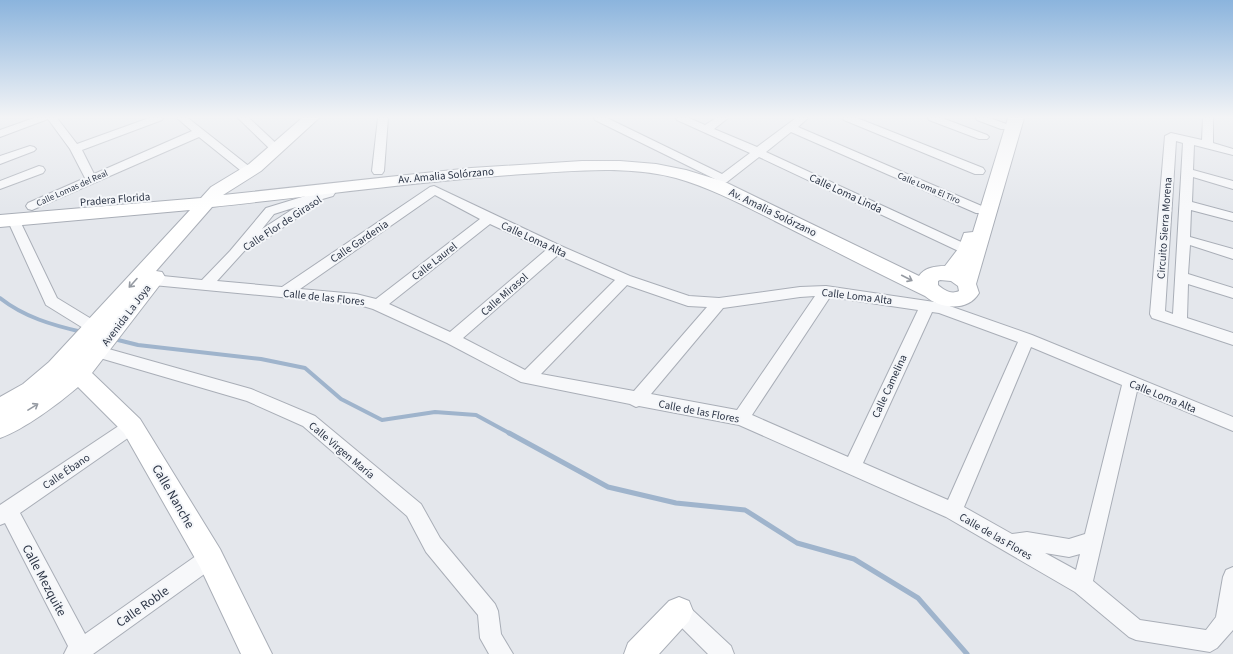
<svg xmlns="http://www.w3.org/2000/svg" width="1233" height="654" font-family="'Source Sans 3',sans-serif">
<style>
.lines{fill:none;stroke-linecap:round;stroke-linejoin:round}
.stream-far1{stroke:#9fb4cc;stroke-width:4}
.stream{stroke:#9fb4cc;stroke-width:5}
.street-casing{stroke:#a9aeb7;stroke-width:2}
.secondary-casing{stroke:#a9aeb7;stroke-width:2}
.street{fill:#f7f8fa;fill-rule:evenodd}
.secondary{fill:#fff;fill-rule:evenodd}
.oneway{stroke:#959aa2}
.labels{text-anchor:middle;stroke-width:4;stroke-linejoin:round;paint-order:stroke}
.far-street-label{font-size:9px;fill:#2b3445;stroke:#f4f6f9}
.street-label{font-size:11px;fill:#2b3445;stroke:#f4f6f9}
.near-street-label{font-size:13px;fill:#2b3445;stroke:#f4f6f9}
</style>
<rect width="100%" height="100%" fill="#e4e7ec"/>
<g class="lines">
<path class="stream-far1" d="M 0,298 C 24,317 52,325 82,332
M 114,339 L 138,345 L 261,359 L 305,368 L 341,399 L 382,420 L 435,412 L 476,415 L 511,434"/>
<path class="stream" d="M 509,433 L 608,487 L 676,503 L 745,510 L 797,543 L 854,559 L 918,598 L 967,654"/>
<defs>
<path id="street" d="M 34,118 L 57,118 L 77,144 L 149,118 L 163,118 L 162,120 L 82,150 L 94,174 L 192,131 L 177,118 L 188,118 L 255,171 L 253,174 L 245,174 L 199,137 L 32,210 L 28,209 L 26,206 L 28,203 L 85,178 L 70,149 L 48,119 L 0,137 L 0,130 Z
M 238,118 L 249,118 L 280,147 L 282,149 L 280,151 L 272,151 Z
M 378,118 L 388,118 L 384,171 L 382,174 L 374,174 L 372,171 Z
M 594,118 L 607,118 L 722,174 L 750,153 L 677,120 L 676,118 L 689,118 L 705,125 L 716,118 L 728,118 L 714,129 L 757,147 L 796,118 L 808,118 L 798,127 L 984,207 L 986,210 L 984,213 L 976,213 L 791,132 L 766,152 L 972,247 L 974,250 L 972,253 L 967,255 L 759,157 L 727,182 L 723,183 L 595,120 Z
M 843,118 L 857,118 L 983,168 L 985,171 L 983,174 L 975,174 L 844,120 Z
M 928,118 L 942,118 L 987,135 L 989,137 L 987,139 L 979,139 L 929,120 Z
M 976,118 L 990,118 L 1009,125 L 1011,127 L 1009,129 L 1001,129 L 977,120 Z
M 1203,118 L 1213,118 L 1213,143 L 1233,149 L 1233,155 L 1194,145 L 1193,170 L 1233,181 L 1233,189 L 1193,177 L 1192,202 L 1233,213 L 1233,221 L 1191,210 L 1190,237 L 1233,249 L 1233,259 L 1190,245 L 1188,274 L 1233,288 L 1233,298 L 1188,284 L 1187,318 L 1233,333 L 1233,345 L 1152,318 L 1150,314 L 1165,136 L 1171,133 L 1202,140 ZM 1176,141 L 1183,143 L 1173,314 L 1165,311 Z
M 30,146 L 34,147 L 36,149 L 34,151 L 0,164 L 0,156 Z
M 39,166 L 43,167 L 45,170 L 43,173 L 0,189 L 0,181 Z
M 434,186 L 561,246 L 630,276 L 689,296 L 719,298 L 800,287 L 826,286 L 941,303 L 1032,335 L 1233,417 L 1233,431 L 1137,391 L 1093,581 L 1140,620 L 1206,630 L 1216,617 L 1223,577 L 1226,570 L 1233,567 L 1233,630 L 1217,648 L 1210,652 L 1136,640 L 1129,637 L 1075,592 L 946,517 L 739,425 L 639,406 L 636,407 L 630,404 L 521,382 L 447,343 L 373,309 L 356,304 L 153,285 L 148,283 L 146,280 L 148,277 L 153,275 L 202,280 L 230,251 L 266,208 L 325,190 L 333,190 L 335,193 L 333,196 L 312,202 L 314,205 L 312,208 L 254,247 L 247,248 L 217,281 L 282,287 L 430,187 ZM 435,195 L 480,219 L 376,299 L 356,294 L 300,289 ZM 296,207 L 262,229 L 274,214 ZM 490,224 L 546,250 L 450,332 L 389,304 ZM 558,255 L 615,280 L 525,370 L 463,338 ZM 627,285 L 688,306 L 707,307 L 634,391 L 541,374 ZM 815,296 L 737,410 L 651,394 L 723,308 L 800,297 ZM 830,297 L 918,310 L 848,457 L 752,415 ZM 932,312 L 939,313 L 1018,342 L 948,500 L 863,463 ZM 1031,347 L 1122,385 L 1085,534 L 1069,539 L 1027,532 L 1012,534 L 964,507 ZM 1045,553 L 1069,557 L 1080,554 L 1076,570 Z
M 13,215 L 18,216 L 19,219 L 57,298 L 98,323 L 100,327 L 98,331 L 93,333 L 88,331 L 46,305 L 7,219 L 8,216 Z
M 98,346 L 251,389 L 315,416 L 421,504 L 440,538 L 495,604 L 498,611 L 501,634 L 513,654 L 489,654 L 480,638 L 478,615 L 426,552 L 407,516 L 303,426 L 247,401 L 93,356 L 90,352 L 93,348 Z
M 132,419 L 138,421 L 140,426 L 138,431 L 20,513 L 85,634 L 203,551 L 210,549 L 217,551 L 220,558 L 217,565 L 93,654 L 64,654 L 68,646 L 5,523 L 0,525 L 0,505 L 126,421 Z
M 679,601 L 686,604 L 731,646 L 734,654 L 708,654 L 672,618 L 669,611 L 672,604 Z"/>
<path id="secondary" d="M 302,118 L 319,118 L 261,171 L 223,195 L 471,168 L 582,161 L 620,161 L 656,164 L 686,170 L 725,182 L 919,276 C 924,268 935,266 945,266 L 958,249 L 964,233 L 973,232 L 1008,118 L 1024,118 L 976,284 L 979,293 C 968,312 940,309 925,296 C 875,272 825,246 775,221 C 743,205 711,188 676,178 C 627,165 574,171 524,174 C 419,181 316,196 212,207 L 156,271 L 162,272 L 165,277 L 162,282 L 92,373 L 140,419 L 220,549 L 272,654 L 241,654 L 200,567 L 124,433 L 78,387 C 58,404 25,429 0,438 L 0,397 L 23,384 L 49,362 L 190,210 L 0,227 L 0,215 L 201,198 L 211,187 L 249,164 ZM 940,280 L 951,281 L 958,286 L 959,291 C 951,295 944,290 938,285 L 938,281 Z
M 679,597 L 689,601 L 693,611 L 689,621 L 659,654 L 624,654 L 628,643 L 669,601 Z"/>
</defs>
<use href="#street" class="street-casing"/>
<use href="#secondary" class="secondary-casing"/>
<use href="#street" class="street"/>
<use href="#secondary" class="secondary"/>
</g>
<defs><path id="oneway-shaft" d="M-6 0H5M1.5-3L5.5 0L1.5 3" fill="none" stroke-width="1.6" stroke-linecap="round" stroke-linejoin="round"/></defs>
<g class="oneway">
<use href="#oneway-shaft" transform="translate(907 278) rotate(27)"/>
<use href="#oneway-shaft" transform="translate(133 283) rotate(132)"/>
<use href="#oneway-shaft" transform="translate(33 407) rotate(-32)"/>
</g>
<linearGradient id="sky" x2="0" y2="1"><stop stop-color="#8bb4dd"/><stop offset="0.56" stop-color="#f3f4f6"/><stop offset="1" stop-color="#f3f4f6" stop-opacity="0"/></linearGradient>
<rect width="1233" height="209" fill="url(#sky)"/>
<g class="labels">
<g class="far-street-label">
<text transform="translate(72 188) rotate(-24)" y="3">Calle Lomas del Real</text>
<text transform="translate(929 188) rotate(23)" y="3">Calle Loma El Tiro</text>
</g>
<g class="street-label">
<text transform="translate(446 175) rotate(-5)" y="4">Av. Amalia Solórzano</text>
<text transform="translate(846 193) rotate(25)" y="4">Calle Loma Linda</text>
<text transform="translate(115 199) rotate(-5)" y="4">Pradera Florida</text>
<text transform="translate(773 212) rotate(26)" y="4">Av. Amalia Solórzano</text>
<text transform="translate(282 223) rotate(-33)" y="4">Calle Flor de Girasol</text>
<text transform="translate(1164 228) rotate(-86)" y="4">Circuito Sierra Morena</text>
<text transform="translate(534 239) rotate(25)" y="4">Calle Loma Alta</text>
<text transform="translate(359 241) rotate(-34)" y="4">Calle Gardenia</text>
<text transform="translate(434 261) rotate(-38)" y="4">Calle Laurel</text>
<text transform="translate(504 294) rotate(-41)" y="4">Calle Mirasol</text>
<text transform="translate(857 296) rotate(7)" y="4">Calle Loma Alta</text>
<text transform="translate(324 297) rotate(6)" y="4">Calle de las Flores</text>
<text transform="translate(126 315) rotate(-53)" y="4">Avenida La Joya</text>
<text transform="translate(889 386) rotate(-65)" y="4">Calle Camelina</text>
<text transform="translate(1163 396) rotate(22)" y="4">Calle Loma Alta</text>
<text transform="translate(699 411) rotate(11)" y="4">Calle de las Flores</text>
<text transform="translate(342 450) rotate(40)" y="4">Calle Virgen María</text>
<text transform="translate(66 471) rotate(-34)" y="4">Calle Ébano</text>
<text transform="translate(996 536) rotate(30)" y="4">Calle de las Flores</text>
</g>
<g class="near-street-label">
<text transform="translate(174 496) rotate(60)" y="5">Calle Nanche</text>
<text transform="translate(45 580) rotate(62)" y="5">Calle Mezquite</text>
<text transform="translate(142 606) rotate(-35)" y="5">Calle Roble</text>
</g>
</g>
</svg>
